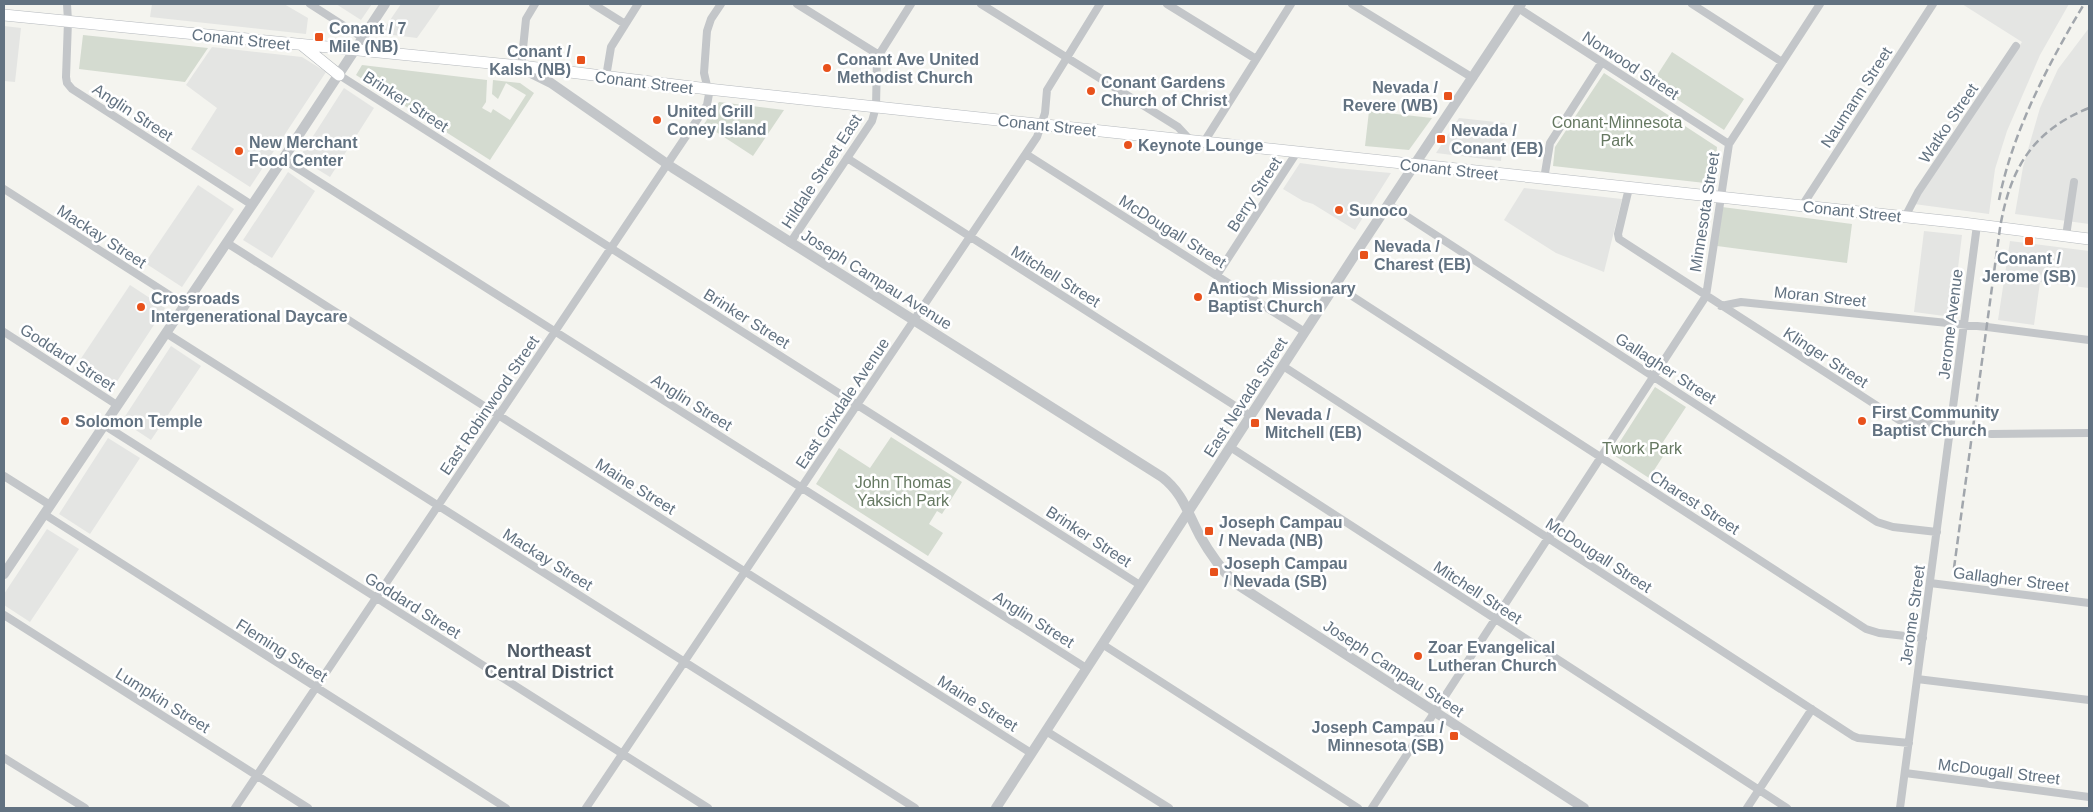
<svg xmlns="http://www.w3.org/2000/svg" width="2093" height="812" font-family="Helvetica,sans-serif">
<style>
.built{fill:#e4e5e3}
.green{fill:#d4dbd0}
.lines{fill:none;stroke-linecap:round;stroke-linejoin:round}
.secondary-casing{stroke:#b5b9bd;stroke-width:12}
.minor{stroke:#c3c6c9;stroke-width:8}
.tertiary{stroke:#c3c6c9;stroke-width:10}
.secondary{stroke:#fff;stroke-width:11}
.rail{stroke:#a1a6ac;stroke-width:2.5;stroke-dasharray:8 4;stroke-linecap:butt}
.poi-dot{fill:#e8511b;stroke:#fff;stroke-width:2}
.labels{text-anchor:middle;stroke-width:5;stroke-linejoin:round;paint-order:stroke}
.poi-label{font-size:16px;font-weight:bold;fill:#627281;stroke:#fff;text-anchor:start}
.street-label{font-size:16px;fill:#627281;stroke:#fff}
.park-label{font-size:16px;fill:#657861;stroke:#fff}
.neighbourhood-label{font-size:18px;font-weight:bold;fill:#505b66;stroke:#fff}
</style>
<rect width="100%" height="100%" fill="#f4f4ef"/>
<path class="built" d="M 152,4 L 284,4 L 308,18 L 306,34 L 150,17 Z
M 336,4 L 372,4 L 361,20 Z
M 401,4 L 441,4 L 417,38 L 393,35 L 384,29 Z
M 1962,4 L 2069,4 L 2040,55 L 2007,131 L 1995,169 L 1989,214 L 1914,204 L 2022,42 Z
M 4,26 L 21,28 L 15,82 L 4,81 Z
M 2089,28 L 2089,224 L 2015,214 L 2023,167 L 2040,108 L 2058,69 Z
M 212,47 L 302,57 L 326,72 L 250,187 L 191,149 L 217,108 L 186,85 Z
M 344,88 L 374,108 L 330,177 L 299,158 Z
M 1459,118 L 1505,123 L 1501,161 L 1436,153 Z
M 1300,163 L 1336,168 L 1391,173 L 1355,230 L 1313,204 L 1303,201 L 1283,189 Z
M 288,172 L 315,191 L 272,258 L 243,240 Z
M 198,185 L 234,209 L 182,287 L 145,263 Z
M 1524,188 L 1622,199 L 1604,272 L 1556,253 L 1504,220 Z
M 1924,231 L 1962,235 L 1952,317 L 1914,312 Z
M 2010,241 L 2089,251 L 2089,288 L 2040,282 L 2034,325 L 1998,320 Z
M 130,285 L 165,308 L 114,386 L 78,363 Z
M 171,346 L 201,366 L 151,440 L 122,421 Z
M 108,438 L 140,458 L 90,534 L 59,514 Z
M 47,529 L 79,549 L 30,622 L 4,605 L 4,594 Z"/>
<path class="green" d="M 83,35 L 208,48 L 185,82 L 79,69 Z
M 1672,52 L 1744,99 L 1724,130 L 1652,83 Z
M 362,65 L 487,80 L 486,102 L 482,108 L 491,113 L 493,109 L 510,120 L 526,95 L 506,83 L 498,99 L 492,94 L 493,80 L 520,83 L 534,93 L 490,160 L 356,75 Z
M 1604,73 L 1717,147 L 1714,184 L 1553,166 L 1555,147 Z
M 719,102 L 784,110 L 753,156 L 704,124 Z
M 1369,111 L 1432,118 L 1409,150 L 1365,146 Z
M 1722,207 L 1852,224 L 1847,263 L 1717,246 Z
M 1655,387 L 1686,407 L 1663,442 L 1669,447 L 1649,478 L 1612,454 Z
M 891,437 L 962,482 L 942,514 L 937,511 L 929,524 L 943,533 L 928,556 L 816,484 L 839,448 L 870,468 Z"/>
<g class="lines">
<defs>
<path id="secondary" d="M 4,15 L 521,66 L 708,89 L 1963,223 L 2089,239
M 302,45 L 339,75"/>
</defs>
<use href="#secondary" class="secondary-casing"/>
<path class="minor" d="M 67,4 L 68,21 L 66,77 L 67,83 L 72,89 L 252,205
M 310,4 L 363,38
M 593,4 L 625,24
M 797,4 L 879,55
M 981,4 L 1178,127 L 1191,141
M 1167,4 L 1256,59
M 1352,4 L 1473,78
M 1692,4 L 1782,62
M 1518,8 L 1729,144
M 521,68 L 526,19 L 535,4
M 339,75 L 1140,585
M 606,77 L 611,47 L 638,4
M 1204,142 L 1291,4
M 1026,154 L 1305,332
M 847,158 L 1251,416
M 283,159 L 1086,668
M 1544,179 L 1550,143 L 1602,62
M 1629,188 L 1618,234 L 1619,239 L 1899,420 L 1951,426
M 4,189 L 185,305
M 1388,204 L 1877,522 L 1893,527 L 1937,532
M 1802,206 L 1933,4
M 1905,217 L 1918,192 L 2016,46
M 2066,236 L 2074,182
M 227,243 L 1031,753
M 790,243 L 872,121 L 876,107 L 877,58 L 911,4
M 1217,275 L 1297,152
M 1335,285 L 1866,629 L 1879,633 L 1923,638
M 1721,306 L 1741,302 L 1987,327 L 2089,340
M 4,332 L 117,405
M 166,333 L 915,808
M 1283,366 L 1853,736 L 1858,738 L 1909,743
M 104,425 L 708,808
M 1991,434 L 2089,433
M 1230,447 L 1787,808
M 4,476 L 50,505
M 44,514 L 506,808
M 1930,583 L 2089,603
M 4,615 L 308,808
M 1102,644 L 1358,808
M 1917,679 L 2089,700
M 1046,731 L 1169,808
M 4,758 L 85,808
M 1905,773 L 2089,797
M 235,808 L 707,105 L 709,94 L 704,73 L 707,31 L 711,19 L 721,4
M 586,808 L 1037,137 L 1045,113 L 1047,90 L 1100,4
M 1372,808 L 1706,296 L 1729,144 L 1820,4
M 1747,808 L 1812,709
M 1900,808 L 1977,225"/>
<path class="tertiary" d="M 519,67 L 551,83 L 673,168 L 1162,477 C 1183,493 1188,514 1200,536 C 1209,552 1222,570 1235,583 L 1584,808
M 4,574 L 283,159 L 385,4
M 996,808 L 1358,250 L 1521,4"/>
<use href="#secondary" class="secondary"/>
<path class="rail" d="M 1999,200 C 2013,130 2048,65 2084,4
M 1954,568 L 2000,228 C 2010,169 2032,131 2089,108"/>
</g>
<g class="poi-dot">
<rect x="314" y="32" width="10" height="10" rx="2.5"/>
<rect x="576" y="55" width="10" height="10" rx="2.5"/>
<circle cx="827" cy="68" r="5"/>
<circle cx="1091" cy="91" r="5"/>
<rect x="1443" y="91" width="10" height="10" rx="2.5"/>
<circle cx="657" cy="120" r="5"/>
<rect x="1436" y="134" width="10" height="10" rx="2.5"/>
<circle cx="1128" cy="145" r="5"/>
<circle cx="239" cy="151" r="5"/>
<circle cx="1339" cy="210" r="5"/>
<rect x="2024" y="236" width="10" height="10" rx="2.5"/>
<rect x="1359" y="250" width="10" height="10" rx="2.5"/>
<circle cx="1198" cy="297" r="5"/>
<circle cx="141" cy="307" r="5"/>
<circle cx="65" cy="421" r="5"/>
<circle cx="1862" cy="421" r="5"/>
<rect x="1250" y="418" width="10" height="10" rx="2.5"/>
<rect x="1204" y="526" width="10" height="10" rx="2.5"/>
<rect x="1209" y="567" width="10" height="10" rx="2.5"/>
<circle cx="1418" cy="656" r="5"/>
<rect x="1449" y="731" width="10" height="10" rx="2.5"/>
</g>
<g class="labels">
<g class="poi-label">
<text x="329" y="34">Conant / 7<tspan x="329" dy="18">Mile (NB)</tspan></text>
<text x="571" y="57" text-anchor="end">Conant /<tspan x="571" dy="18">Kalsh (NB)</tspan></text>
<text x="837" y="65">Conant Ave United<tspan x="837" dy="18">Methodist Church</tspan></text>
<text x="1101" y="88">Conant Gardens<tspan x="1101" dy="18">Church of Christ</tspan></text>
<text x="1438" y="93" text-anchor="end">Nevada /<tspan x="1438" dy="18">Revere (WB)</tspan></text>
<text x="667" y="117">United Grill<tspan x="667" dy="18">Coney Island</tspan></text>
<text x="1451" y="136">Nevada /<tspan x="1451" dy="18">Conant (EB)</tspan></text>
<text x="249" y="148">New Merchant<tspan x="249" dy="18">Food Center</tspan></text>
<text x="1138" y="151">Keynote Lounge</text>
<text x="1349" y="216">Sunoco</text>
<text x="1374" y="252">Nevada /<tspan x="1374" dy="18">Charest (EB)</tspan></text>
<text x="2029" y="264" text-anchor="middle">Conant /<tspan x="2029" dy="18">Jerome (SB)</tspan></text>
<text x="1208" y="294">Antioch Missionary<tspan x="1208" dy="18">Baptist Church</tspan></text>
<text x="151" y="304">Crossroads<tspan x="151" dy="18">Intergenerational Daycare</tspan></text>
<text x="1872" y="418">First Community<tspan x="1872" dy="18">Baptist Church</tspan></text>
<text x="1265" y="420">Nevada /<tspan x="1265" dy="18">Mitchell (EB)</tspan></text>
<text x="75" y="427">Solomon Temple</text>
<text x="1219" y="528">Joseph Campau<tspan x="1219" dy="18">/ Nevada (NB)</tspan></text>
<text x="1224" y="569">Joseph Campau<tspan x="1224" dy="18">/ Nevada (SB)</tspan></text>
<text x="1428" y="653">Zoar Evangelical<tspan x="1428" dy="18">Lutheran Church</tspan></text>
<text x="1444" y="733" text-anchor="end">Joseph Campau /<tspan x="1444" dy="18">Minnesota (SB)</tspan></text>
</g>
<g class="street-label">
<text transform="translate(241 39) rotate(6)" y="6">Conant Street</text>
<text transform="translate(1631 65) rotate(33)" y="6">Norwood Street</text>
<text transform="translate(644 82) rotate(7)" y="6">Conant Street</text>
<text transform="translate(1856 97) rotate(-57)" y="6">Naumann Street</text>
<text transform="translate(406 101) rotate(33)" y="6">Brinker Street</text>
<text transform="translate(133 112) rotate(33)" y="6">Anglin Street</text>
<text transform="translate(1948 123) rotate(-56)" y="6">Watko Street</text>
<text transform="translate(1047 125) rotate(6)" y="6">Conant Street</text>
<text transform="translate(1449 169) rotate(6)" y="6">Conant Street</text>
<text transform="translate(821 171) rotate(-57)" y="6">Hildale Street East</text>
<text transform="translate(1254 194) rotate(-57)" y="6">Berry Street</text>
<text transform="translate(1852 211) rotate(6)" y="6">Conant Street</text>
<text transform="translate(1704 212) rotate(-81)" y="6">Minnesota Street</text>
<text transform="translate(1173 231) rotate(32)" y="6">McDougall Street</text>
<text transform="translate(102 236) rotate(33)" y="6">Mackay Street</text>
<text transform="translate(1056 276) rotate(32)" y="6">Mitchell Street</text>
<text transform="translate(877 279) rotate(32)" y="6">Joseph Campau Avenue</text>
<text transform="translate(1820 296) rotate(6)" y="6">Moran Street</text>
<text transform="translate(747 318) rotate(32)" y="6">Brinker Street</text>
<text transform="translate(1950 324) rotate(-83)" y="6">Jerome Avenue</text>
<text transform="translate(68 357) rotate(33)" y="6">Goddard Street</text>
<text transform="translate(1826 357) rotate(33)" y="6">Klinger Street</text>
<text transform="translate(1666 368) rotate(33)" y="6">Gallagher Street</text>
<text transform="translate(1245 397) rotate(-57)" y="6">East Nevada Street</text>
<text transform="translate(692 402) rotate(32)" y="6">Anglin Street</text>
<text transform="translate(842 403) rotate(-56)" y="6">East Grixdale Avenue</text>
<text transform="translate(489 405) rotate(-56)" y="6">East Robinwood Street</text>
<text transform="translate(636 486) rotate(32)" y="6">Maine Street</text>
<text transform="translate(1695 502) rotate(33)" y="6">Charest Street</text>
<text transform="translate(1089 536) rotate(33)" y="6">Brinker Street</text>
<text transform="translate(1599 555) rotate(33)" y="6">McDougall Street</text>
<text transform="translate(548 559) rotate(32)" y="6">Mackay Street</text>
<text transform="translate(2011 579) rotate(7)" y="6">Gallagher Street</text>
<text transform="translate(1478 592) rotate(33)" y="6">Mitchell Street</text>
<text transform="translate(413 605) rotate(32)" y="6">Goddard Street</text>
<text transform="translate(1912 615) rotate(-82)" y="6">Jerome Street</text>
<text transform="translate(1034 619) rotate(32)" y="6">Anglin Street</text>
<text transform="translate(282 650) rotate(32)" y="6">Fleming Street</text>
<text transform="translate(1394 668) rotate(33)" y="6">Joseph Campau Street</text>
<text transform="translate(163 700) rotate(32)" y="6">Lumpkin Street</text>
<text transform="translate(978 703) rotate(32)" y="6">Maine Street</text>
<text transform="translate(1999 771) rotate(7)" y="6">McDougall Street</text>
</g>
<g class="park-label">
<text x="1617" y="128">Conant-Minnesota<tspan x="1617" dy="18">Park</tspan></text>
<text x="1642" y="454">Twork Park</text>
<text x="903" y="488">John Thomas<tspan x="903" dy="18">Yaksich Park</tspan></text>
</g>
<g class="neighbourhood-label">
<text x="549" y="657">Northeast<tspan x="549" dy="21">Central District</tspan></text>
</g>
</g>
<rect width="2093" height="812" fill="none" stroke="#627281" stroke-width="10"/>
</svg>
